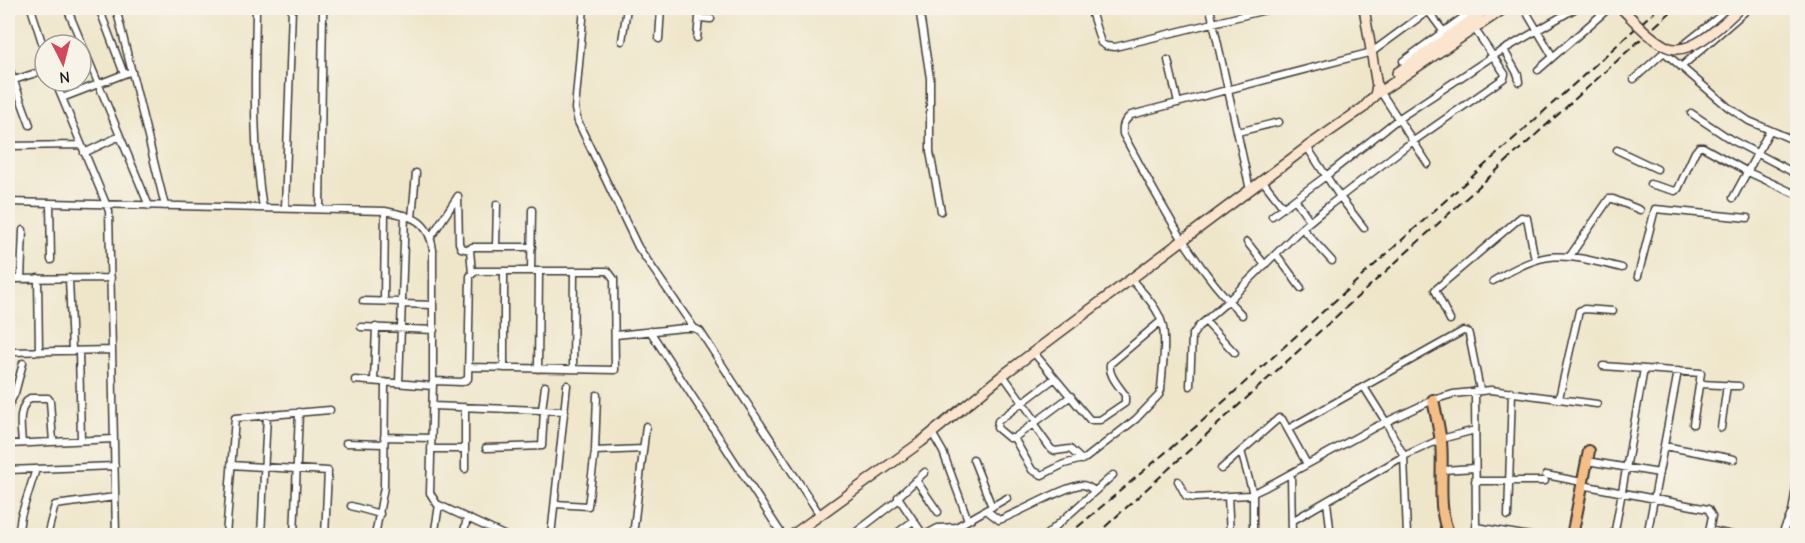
<svg xmlns="http://www.w3.org/2000/svg" width="1805" height="543" font-family="'Comic Neue',sans-serif">
<style>
.lines{fill:none;stroke-linecap:round;stroke-linejoin:round}
.street-casing{stroke:#3c3a36;stroke-width:9}
.secondary-casing{stroke:#3c3a36;stroke-width:12}
.primary-casing{stroke:#3c3a36;stroke-width:14}
.street{stroke:#fff;stroke-width:6}
.secondary{stroke:#fbe5cf;stroke-width:9}
.primary{stroke:#f6be87;stroke-width:10}
.rail{stroke:#1c1c1c;stroke-width:2;stroke-dasharray:9 4.5;stroke-linecap:butt}
.secondary-bridge-casing{stroke:#3c3a36;stroke-width:12;stroke-linecap:butt}
.secondary-bridge{stroke:#fbe5cf;stroke-width:9}
</style>
<rect width="100%" height="100%" fill="#f7f3e8"/>
<filter id="ink" filterUnits="userSpaceOnUse"><feTurbulence type="fractalNoise" baseFrequency=".0167" numOctaves="2"/><feDisplacementMap in="SourceGraphic" scale="12" xChannelSelector="R" yChannelSelector="G"/><feConvolveMatrix kernelMatrix="1 2 1 2 8 2 1 2 1" color-interpolation-filters="sRGB"/></filter>
<filter id="wash" filterUnits="userSpaceOnUse"><feTurbulence type="fractalNoise" baseFrequency=".008" numOctaves="4" result="noise"/><feDisplacementMap in="SourceGraphic" scale="24" xChannelSelector="R" yChannelSelector="G"/><feGaussianBlur stdDeviation="1.35" result="paint"/><feColorMatrix in="noise" values="0 0 0 0 0 0 0 0 0 0 0 0 0 0 0 0 0 1.4 0 .05"/><feComposite in="paint" operator="in"/></filter>
<g filter="url(#wash)">
<rect width="100%" height="100%" fill="#efe6ca"/>
</g>
<g filter="url(#ink)">
<g class="lines">
<defs>
<path id="street" d="M 31,8 L 45,52
M 67,8 L 149,206
M 99,8 L 124,74
M 116,8 L 165,206
M 256,8 C 255,75 252,142 263,208
M 584,8 L 575,109 L 578,122 L 638,247 L 694,328
M 655,8 L 699,11
M 919,8 L 930,78 L 930,152 L 941,211
M 1090,8 L 1101,43 L 1106,46 L 1115,47 L 1274,8
M 1210,8 L 1250,190
M 1426,8 L 1443,31
M 1524,8 L 1553,57
M 699,18 L 711,19
M 697,38 L 700,8
M 659,39 L 661,8
M 622,41 L 627,8
M 1681,47 L 1730,8
M 1504,50 L 1518,75 L 1519,82
M 1168,60 L 1178,103
M 1403,61 L 1476,8
M 8,65 L 30,125
M 1681,67 L 1749,8
M 1538,70 L 1609,8
M 1634,79 L 1664,52 L 1728,107 L 1749,121 L 1798,142
M 55,81 L 109,211 L 116,536
M 8,82 L 45,70
M 1380,91 L 1428,164
M 62,98 L 132,71
M 1691,113 L 1730,139 L 1798,175
M 1238,132 L 1279,122
M 8,146 L 80,145
M 1307,147 L 1340,197 L 1364,228
M 1617,150 L 1657,169
M 84,153 L 120,136
M 1262,180 L 1283,207
M 1650,184 L 1675,191 L 1678,189 L 1695,152 L 1699,147 L 1703,147 L 1748,172 L 1798,195
M 458,196 L 459,243 L 461,248 L 470,250
M 1733,198 L 1770,130
M 1295,199 L 1310,221
M 8,202 L 385,211 C 412,216 429,220 433,250 L 433,381 L 430,493 L 437,504 L 506,536
M 50,203 L 51,260
M 285,208 L 292,9
M 320,209 L 323,12
M 1272,216 L 1326,176 L 1398,119 L 1493,56 L 1576,8
M 412,218 L 416,173
M 1302,228 L 1332,261
M 431,237 L 458,196
M 1247,242 L 1265,265
M 496,246 L 497,204
M 1276,254 L 1301,288
M 1570,256 L 1609,199 L 1613,199 L 1640,210
M 531,271 L 532,210
M 472,273 L 470,250 L 472,247 L 532,247
M 1638,276 L 1655,209 L 1748,218
M 38,278 L 39,352
M 69,278 L 72,351
M 8,279 L 111,278
M 21,279 L 23,230
M 1493,281 C 1548,248 1562,253 1622,268
M 363,301 L 402,302
M 384,301 L 385,211
M 402,304 L 433,305
M 1242,315 C 1190,263 1158,198 1123,134 C 1122,125 1124,121 1131,115 L 1372,52 L 1432,8
M 1450,320 L 1435,290 L 1521,217 L 1527,218 L 1535,260
M 1205,321 L 1235,353
M 361,327 L 434,330
M 650,331 L 783,536
M 616,335 L 684,328 L 694,328 L 700,331 L 820,515
M 79,351 L 81,440
M 8,352 L 112,350
M 8,352 L 9,279
M 1034,353 L 1090,420 L 1100,420 L 1125,403 L 1125,395 C 1119,386 1108,375 1110,364 L 1161,321
M 1603,366 L 1701,373 L 1693,424
M 504,368 L 504,271
M 538,369 L 539,271
M 573,369 L 574,272
M 1003,375 L 1036,421
M 1055,378 L 998,421 L 997,428 L 1009,438 L 1014,438 L 1071,396
M 355,380 L 433,386
M 374,381 L 376,327
M 433,381 L 462,382 L 468,379 L 470,276 L 476,271 L 608,271 L 614,279 L 615,370 L 469,367
M 399,383 L 405,215
M 1701,384 L 1739,386
M 1190,386 L 1192,336 L 1198,327 L 1228,301 L 1302,228 L 1331,204 L 1405,147 L 1504,78 L 1505,74 L 1474,28
M 1364,387 L 1386,422 L 1404,456 L 1407,536
M 1475,391 L 1476,527 L 1530,536
M 1559,398 L 1579,311 L 1584,309 L 1613,311
M 432,406 L 565,411
M 8,407 L 15,393 L 23,363
M 542,410 L 545,386
M 1033,424 L 1051,449 L 1055,451 L 1070,449 L 1082,460
M 1721,428 L 1727,385
M 1288,429 L 1463,331 L 1468,332 L 1469,335 L 1480,390
M 932,433 L 943,452 L 968,520
M 384,437 L 431,438
M 1014,438 L 1032,470 L 1042,475 L 1064,464 L 1086,458 L 1136,419 L 1159,395 L 1161,390 C 1162,371 1167,341 1162,323 C 1157,306 1142,292 1131,279
M 22,443 C 21,428 17,409 30,398 L 48,398 L 50,401 L 53,442
M 346,443 L 384,444
M 9,444 L 114,439
M 1664,446 L 1734,459
M 486,448 L 542,446 L 544,410
M 431,449 L 465,449
M 595,451 L 643,449
M 1241,451 L 1253,494 L 1253,536
M 973,459 L 992,507
M 1587,461 L 1659,473
M 231,465 L 328,471 L 325,536
M 465,469 L 465,407
M 1221,469 L 1279,418 L 1282,419 L 1307,464
M 8,470 L 115,466
M 1443,470 L 1475,468
M 1291,474 L 1292,536
M 1546,475 L 1582,482
M 916,480 L 938,512
M 1178,481 L 1186,496 L 1194,498 L 1249,495 L 1264,488 L 1375,427 L 1433,400 L 1453,394 L 1491,390 L 1597,404
M 1475,481 L 1545,481
M 1582,485 L 1708,509 L 1712,516 L 1708,536
M 1228,496 L 1230,536
M 1327,502 L 1331,536
M 555,504 L 588,506 L 595,451 L 597,395
M 351,506 L 380,514
M 986,510 L 999,520 C 1017,514 1069,484 1082,485 C 1087,485 1091,489 1095,491
M 1508,516 L 1512,392
M 1292,521 L 1404,456 L 1441,439 L 1475,430
M 1709,530 L 1736,536
M 1463,533 L 1477,532 L 1477,528
M 18,536 L 21,516 L 36,469
M 47,536 L 55,505 L 115,497
M 226,536 L 235,418 L 330,410
M 261,536 L 267,415
M 294,536 L 299,412
M 375,536 L 384,487 L 385,382
M 434,536 L 439,505
M 463,536 L 467,518
M 551,536 L 567,385
M 633,536 L 646,426
M 851,536 L 898,500
M 893,536 L 913,521
M 923,536 L 938,528 L 956,527 L 1007,498
M 924,536 L 898,497 L 925,472
M 1045,536 L 1113,475
M 1614,536 L 1644,369
M 1647,536 L 1678,371
M 1781,536 L 1792,512 L 1798,476"/>
<path id="secondary" d="M 1397,73 L 1488,8
M 1375,95 L 1505,8
M 791,536 L 921,442 L 1003,375 L 1307,147 L 1363,108 L 1375,95 L 1377,86 L 1364,8"/>
<path id="primary" d="M 1433,400 C 1436,414 1439,428 1441,442 C 1444,470 1436,511 1450,536
M 1572,536 L 1589,451"/>
</defs>
<use href="#street" class="street-casing"/>
<use href="#secondary" class="secondary-casing"/>
<use href="#primary" class="primary-casing"/>
<use href="#street" class="street"/>
<use href="#secondary" class="secondary"/>
<use href="#primary" class="primary"/>
<path class="rail" d="M 1067,536 L 1199,424 L 1658,8
M 1095,536 L 1675,8"/>
<defs>
<path id="secondary-bridge" d="M 1621,8 C 1635,21 1649,38 1667,47 C 1690,58 1724,23 1740,8"/>
</defs>
<use href="#secondary-bridge" class="secondary-bridge-casing"/>
<use href="#secondary-bridge" class="secondary-bridge"/>
</g>
</g>
<rect width="1805" height="543" fill="none" stroke="#f7f3e8" stroke-width="30"/>
<g transform="translate(63 63) rotate(174)"><circle r="28" fill="#f7f3e8" stroke="#9f9d96" stroke-width="1.5"/>
<path d="M0-4.5L10 22L0 15L-10 22Z" fill="#d1495b"/>
<text y="-9" font-size="16" font-weight="bold" text-anchor="middle" fill="#1c1c1c">N</text>
</g>
</svg>
